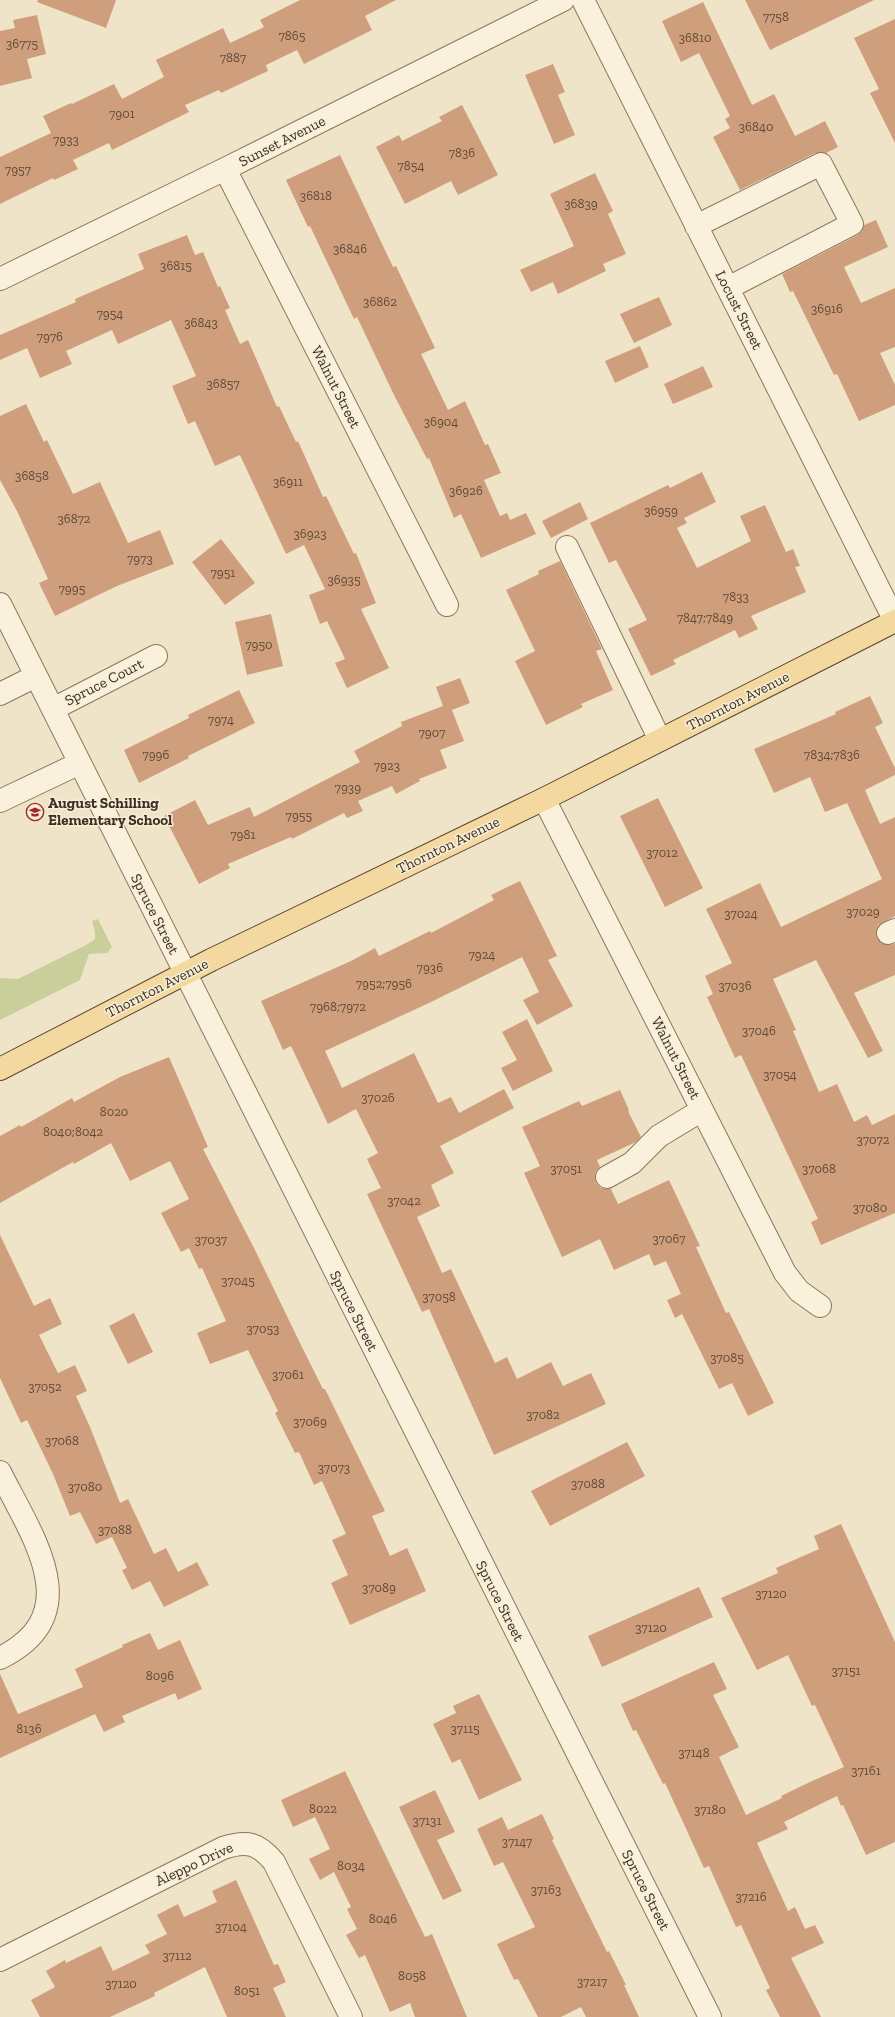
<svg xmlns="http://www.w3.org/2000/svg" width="895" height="2017" font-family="'Zilla Slab',serif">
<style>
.green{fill:#c9cf9b}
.building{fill:#cf9f7d}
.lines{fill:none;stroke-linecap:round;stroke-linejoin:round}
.minor-casing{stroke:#8d765c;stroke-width:24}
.major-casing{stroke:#5b4430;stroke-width:24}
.minor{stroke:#faf1dc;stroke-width:22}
.major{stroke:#f3d9a0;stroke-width:22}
.labels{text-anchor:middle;stroke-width:3;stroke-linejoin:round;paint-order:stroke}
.number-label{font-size:13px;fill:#624a37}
.street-label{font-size:15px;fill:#3d2e20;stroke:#f7eed8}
.poi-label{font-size:15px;font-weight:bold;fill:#3d2e20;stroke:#f7eed8;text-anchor:start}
</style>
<rect width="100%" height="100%" fill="#f0e4c8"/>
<path class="green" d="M 98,919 L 112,947 L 107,953 L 89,954 L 80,980 L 0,1020 L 0,978 L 18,979 L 86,945 L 95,939 L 95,932 L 92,921 Z"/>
<path class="building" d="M 38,0 L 116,0 L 106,28 L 37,2 Z
M 300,0 L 396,0 L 365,16 L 372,30 L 304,64 L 297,50 L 266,65 L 268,71 L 221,93 L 219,90 L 185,105 L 189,112 L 112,150 L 109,143 L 73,160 L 78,169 L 54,180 L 53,178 L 0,204 L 0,157 L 51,133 L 43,116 L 71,103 L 72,104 L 114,84 L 122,99 L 164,77 L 156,60 L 223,28 L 230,43 L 264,27 L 260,20 Z
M 745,0 L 874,0 L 770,50 Z
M 703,2 L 752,105 L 774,94 L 795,136 L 825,121 L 838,147 L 826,153 L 815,153 L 740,190 L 713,137 L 730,128 L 725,119 L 730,116 L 699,53 L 681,62 L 662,21 Z
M 37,15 L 46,54 L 27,59 L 32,78 L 0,86 L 0,31 L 15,28 L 13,20 Z
M 895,19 L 895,143 L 870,93 L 879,89 L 854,38 Z
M 553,64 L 565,92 L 558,95 L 575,135 L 554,144 L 525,75 Z
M 462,105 L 498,175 L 458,195 L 451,181 L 405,204 L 376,147 L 399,135 L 402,141 L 442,121 L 439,117 Z
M 340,155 L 393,267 L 396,266 L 435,348 L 421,354 L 448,410 L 465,401 L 485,445 L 488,444 L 501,473 L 484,480 L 500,516 L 507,513 L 510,520 L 526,513 L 536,534 L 481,558 L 461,514 L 454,518 L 429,458 L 427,459 L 394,395 L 357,317 L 354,319 L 310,226 L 308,227 L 286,180 Z
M 595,173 L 613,211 L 608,214 L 626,254 L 603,264 L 606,271 L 558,294 L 553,282 L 531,292 L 520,270 L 574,246 L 550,194 Z
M 876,220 L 888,247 L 844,267 L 861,303 L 895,288 L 895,347 L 880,353 L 895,385 L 895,405 L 859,421 L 837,374 L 834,375 L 793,291 L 790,292 L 782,274 L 858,235 L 862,231 L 864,225 Z
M 187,235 L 195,255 L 203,252 L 218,287 L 220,286 L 230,308 L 225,310 L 240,344 L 248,340 L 277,407 L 279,406 L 296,442 L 298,441 L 323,497 L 326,496 L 354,554 L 356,553 L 376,603 L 361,609 L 389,668 L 347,688 L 335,663 L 345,659 L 327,621 L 320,624 L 309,595 L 325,589 L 304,545 L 286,554 L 240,455 L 215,466 L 195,421 L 188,424 L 172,386 L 196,376 L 171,320 L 118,344 L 112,330 L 66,351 L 72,364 L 40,378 L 27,348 L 0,360 L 0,335 L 76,302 L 75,299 L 144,269 L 138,254 Z
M 659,297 L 672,325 L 634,343 L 620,314 Z
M 640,346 L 649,367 L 615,383 L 605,361 Z
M 703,366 L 713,387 L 673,404 L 664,384 Z
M 26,404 L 44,442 L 47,440 L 73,494 L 100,482 L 128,543 L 160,530 L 174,564 L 117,586 L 55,616 L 39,583 L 48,579 L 17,511 L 0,480 L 0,416 Z
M 702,472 L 716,502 L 684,518 L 687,523 L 677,528 L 697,568 L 751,541 L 740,516 L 765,505 L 786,552 L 793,549 L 800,566 L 795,567 L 806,592 L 751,616 L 758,629 L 739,638 L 735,630 L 673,660 L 676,664 L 651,676 L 628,629 L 647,620 L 616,560 L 609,563 L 590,523 L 668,485 L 670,488 Z
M 580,502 L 588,519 L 551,538 L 542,521 Z
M 221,539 L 255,583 L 225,605 L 192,562 Z
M 560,561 L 602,649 L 596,651 L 613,690 L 581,704 L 583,707 L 546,725 L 515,661 L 535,651 L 506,590 L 539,574 L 538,571 Z
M 271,614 L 283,666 L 247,675 L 235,622 Z
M 460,678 L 470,703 L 452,710 L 464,741 L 440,750 L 447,768 L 419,779 L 420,781 L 396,794 L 392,786 L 358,801 L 363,811 L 347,818 L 344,813 L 292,839 L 291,837 L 228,864 L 230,868 L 199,884 L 164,816 L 195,800 L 208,825 L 250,807 L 254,817 L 360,762 L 354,751 L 402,726 L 401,722 L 443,706 L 436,687 Z
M 239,690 L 255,723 L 188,756 L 189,758 L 139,783 L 124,750 L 189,718 L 188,715 Z
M 870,696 L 883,723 L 875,727 L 895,768 L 895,775 L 865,790 L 880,824 L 895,817 L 895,916 L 878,925 L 876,932 L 877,938 L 881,943 L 887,945 L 895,944 L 895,975 L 854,993 L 883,1051 L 868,1058 L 816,960 L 773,979 L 796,1030 L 793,1031 L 819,1092 L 837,1084 L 854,1122 L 867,1115 L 872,1125 L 895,1114 L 895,1213 L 821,1245 L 811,1222 L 818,1219 L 741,1055 L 735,1058 L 707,997 L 713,994 L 705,976 L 732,963 L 706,909 L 760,883 L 781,927 L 882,879 L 847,803 L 825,812 L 810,777 L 774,793 L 754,749 L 836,714 L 835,712 Z
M 658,798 L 703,888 L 665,907 L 620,816 Z
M 520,881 L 557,956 L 548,960 L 573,1006 L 537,1025 L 523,1000 L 539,992 L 522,957 L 429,1003 L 325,1051 L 342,1088 L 414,1053 L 438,1103 L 451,1097 L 459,1113 L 504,1089 L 514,1108 L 440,1146 L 454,1173 L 431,1185 L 440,1206 L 417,1217 L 442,1273 L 451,1269 L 495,1363 L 507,1357 L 517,1379 L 551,1362 L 563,1386 L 591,1373 L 606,1404 L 494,1455 L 429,1309 L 422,1312 L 367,1194 L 381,1188 L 367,1159 L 378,1153 L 356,1109 L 328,1124 L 291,1046 L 283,1050 L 261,1001 L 351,961 L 375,948 L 379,956 L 430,931 L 431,933 L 494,900 L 491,895 Z
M 527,1019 L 553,1071 L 513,1091 L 501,1068 L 517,1060 L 502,1032 Z
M 169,1057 L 208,1147 L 203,1149 L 255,1250 L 300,1343 L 323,1389 L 325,1389 L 385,1511 L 372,1516 L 390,1556 L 407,1548 L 426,1591 L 350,1625 L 331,1583 L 348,1575 L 332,1540 L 346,1534 L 322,1481 L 314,1485 L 299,1452 L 295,1453 L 275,1413 L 278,1411 L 248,1350 L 210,1364 L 197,1333 L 226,1321 L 202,1268 L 199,1269 L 189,1248 L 181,1252 L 161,1213 L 189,1199 L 170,1161 L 130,1181 L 111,1143 L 74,1164 L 73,1162 L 0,1203 L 0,1136 L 20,1125 L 21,1127 L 72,1098 L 74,1102 L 120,1077 Z
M 620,1090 L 629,1110 L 628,1111 L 641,1137 L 636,1142 L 597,1160 L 600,1167 L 596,1171 L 595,1176 L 596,1183 L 601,1188 L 611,1189 L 618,1204 L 669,1180 L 700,1246 L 696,1247 L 726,1313 L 729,1312 L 774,1403 L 748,1416 L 732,1383 L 719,1389 L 682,1314 L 675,1318 L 667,1300 L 681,1294 L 666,1261 L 654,1266 L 649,1254 L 614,1270 L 600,1239 L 562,1257 L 524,1173 L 540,1166 L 522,1127 L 579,1101 L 582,1106 Z
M 0,1235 L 34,1306 L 50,1298 L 62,1324 L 39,1335 L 58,1373 L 75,1365 L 87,1391 L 76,1396 L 90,1427 L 120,1503 L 128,1499 L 154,1554 L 166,1548 L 178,1572 L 197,1562 L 209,1585 L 164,1607 L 150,1581 L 132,1590 L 122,1570 L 127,1568 L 112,1537 L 96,1544 L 80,1512 L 70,1516 L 53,1474 L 27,1420 L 21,1423 L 0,1378 Z
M 134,1313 L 153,1352 L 128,1364 L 109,1326 Z
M 627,1442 L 645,1476 L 550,1526 L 531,1491 Z
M 841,1524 L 895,1642 L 895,1842 L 866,1855 L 843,1805 L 841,1806 L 837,1796 L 784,1822 L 788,1829 L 757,1843 L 788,1911 L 795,1907 L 805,1929 L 815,1925 L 824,1943 L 791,1958 L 821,2017 L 780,2017 L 766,1990 L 770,1988 L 741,1925 L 736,1927 L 709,1866 L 704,1868 L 665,1783 L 663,1784 L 636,1730 L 633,1731 L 621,1704 L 714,1662 L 727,1689 L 713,1695 L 739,1747 L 719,1757 L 746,1815 L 782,1798 L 781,1796 L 810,1782 L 844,1767 L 815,1705 L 812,1706 L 788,1655 L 757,1670 L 721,1598 L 778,1573 L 776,1568 L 819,1549 L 814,1536 Z
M 699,1587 L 713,1617 L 602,1667 L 588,1636 Z
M 150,1633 L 158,1650 L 180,1640 L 202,1689 L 178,1700 L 175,1693 L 122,1716 L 125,1722 L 104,1732 L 95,1714 L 0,1758 L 0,1674 L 18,1714 L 83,1687 L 75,1669 L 123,1647 L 122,1645 Z
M 479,1694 L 522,1780 L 479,1800 L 460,1759 L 452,1763 L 433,1724 L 456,1713 L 453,1706 Z
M 345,1771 L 425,1937 L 432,1934 L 467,2017 L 415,2017 L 410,2003 L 390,2012 L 365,1955 L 359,1958 L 346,1935 L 357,1929 L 347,1909 L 351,1907 L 334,1872 L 320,1880 L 309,1859 L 330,1849 L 315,1817 L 293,1827 L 281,1800 Z
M 435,1790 L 455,1832 L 437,1840 L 462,1891 L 443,1900 L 399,1807 Z
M 542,1814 L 554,1839 L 552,1840 L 607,1952 L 609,1951 L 626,1985 L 624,1985 L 639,2017 L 586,2017 L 581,2007 L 561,2017 L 538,2017 L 518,1979 L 514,1980 L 497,1944 L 535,1927 L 503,1862 L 494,1866 L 477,1829 L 502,1817 L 508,1830 Z
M 236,1880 L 274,1965 L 278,1964 L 286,1982 L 273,1988 L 286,2017 L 227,2017 L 205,1967 L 154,1993 L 155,1996 L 110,2017 L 40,2017 L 31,2000 L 55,1987 L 46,1971 L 65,1960 L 66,1963 L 101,1946 L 113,1971 L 150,1953 L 145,1945 L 167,1934 L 157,1915 L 178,1904 L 184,1917 L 217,1902 L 212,1891 Z"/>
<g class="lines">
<defs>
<path id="minor" d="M 583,0 L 895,621
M 225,169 L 447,605
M 696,226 L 821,164 L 852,224 L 728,288
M 0,279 L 225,169 L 563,0
M 567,547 L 660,740
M 0,604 L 710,2017
M 0,694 L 36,676
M 53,709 L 156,656
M 544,799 L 785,1273 L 799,1291 L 820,1306
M 0,801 L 80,763
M 888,933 L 895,930
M 607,1177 L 632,1163 L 659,1136 L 702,1110
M 0,1472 C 31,1535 90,1614 0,1658
M 0,1960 L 223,1848 C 247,1840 258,1843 274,1862 L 351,2017"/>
<path id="major" d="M 0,1069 L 211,960 L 544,799 L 895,621"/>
</defs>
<use href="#minor" class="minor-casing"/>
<use href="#major" class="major-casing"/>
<use href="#minor" class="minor"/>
<use href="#major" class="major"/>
</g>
<defs>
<symbol id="school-ring" viewBox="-11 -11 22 22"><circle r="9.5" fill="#f7eed8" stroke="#9e2a2b" stroke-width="1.5"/><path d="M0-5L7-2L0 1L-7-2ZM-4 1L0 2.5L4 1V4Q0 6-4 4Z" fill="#9e2a2b"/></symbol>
</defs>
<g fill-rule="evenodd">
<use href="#school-ring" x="25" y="802" width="20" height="20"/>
</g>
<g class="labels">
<g class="number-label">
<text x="776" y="21">7758</text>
<text x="292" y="40">7865</text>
<text x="695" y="42">36810</text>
<text x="22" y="48">36775</text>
<text x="233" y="62">7887</text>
<text x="122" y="118">7901</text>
<text x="756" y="131">36840</text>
<text x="66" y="144">7933</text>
<text x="462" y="157">7836</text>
<text x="411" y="170">7854</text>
<text x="18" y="174">7957</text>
<text x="316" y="200">36818</text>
<text x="581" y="208">36839</text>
<text x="350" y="253">36846</text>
<text x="176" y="270">36815</text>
<text x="380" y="306">36862</text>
<text x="827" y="313">36916</text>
<text x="110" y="318">7954</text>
<text x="201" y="327">36843</text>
<text x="50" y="341">7976</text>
<text x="223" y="388">36857</text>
<text x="441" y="426">36904</text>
<text x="32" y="480">36858</text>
<text x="288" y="486">36911</text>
<text x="466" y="495">36926</text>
<text x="661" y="515">36959</text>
<text x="74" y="523">36872</text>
<text x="310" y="538">36923</text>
<text x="140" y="563">7973</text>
<text x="223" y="577">7951</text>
<text x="344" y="584">36935</text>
<text x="72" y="593">7995</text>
<text x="736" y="601">7833</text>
<text x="705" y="622">7847;7849</text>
<text x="259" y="649">7950</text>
<text x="221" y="724">7974</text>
<text x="432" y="737">7907</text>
<text x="156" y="759">7996</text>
<text x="832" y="759">7834;7836</text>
<text x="387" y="770">7923</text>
<text x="348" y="792">7939</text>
<text x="299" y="820">7955</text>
<text x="243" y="839">7981</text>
<text x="662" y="857">37012</text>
<text x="863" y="916">37029</text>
<text x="741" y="918">37024</text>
<text x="482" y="959">7924</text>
<text x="430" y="972">7936</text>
<text x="384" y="988">7952;7956</text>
<text x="735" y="990">37036</text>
<text x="338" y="1011">7968;7972</text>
<text x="759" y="1035">37046</text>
<text x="780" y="1079">37054</text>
<text x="378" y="1102">37026</text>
<text x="114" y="1116">8020</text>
<text x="73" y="1136">8040;8042</text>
<text x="873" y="1144">37072</text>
<text x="566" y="1173">37051</text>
<text x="819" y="1173">37068</text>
<text x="404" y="1205">37042</text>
<text x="870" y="1212">37080</text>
<text x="669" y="1243">37067</text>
<text x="211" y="1244">37037</text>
<text x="238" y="1285">37045</text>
<text x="439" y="1301">37058</text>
<text x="263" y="1333">37053</text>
<text x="727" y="1362">37085</text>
<text x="288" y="1379">37061</text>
<text x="45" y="1391">37052</text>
<text x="543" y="1419">37082</text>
<text x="310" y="1426">37069</text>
<text x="62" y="1445">37068</text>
<text x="334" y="1472">37073</text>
<text x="588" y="1488">37088</text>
<text x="85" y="1491">37080</text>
<text x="115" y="1534">37088</text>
<text x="379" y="1592">37089</text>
<text x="771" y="1598">37120</text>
<text x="651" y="1632">37120</text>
<text x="846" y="1675">37151</text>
<text x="160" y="1680">8096</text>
<text x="29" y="1733">8136</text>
<text x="465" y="1733">37115</text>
<text x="694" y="1757">37148</text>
<text x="866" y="1775">37161</text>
<text x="323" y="1813">8022</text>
<text x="710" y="1814">37180</text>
<text x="427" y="1825">37131</text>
<text x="517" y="1846">37147</text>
<text x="351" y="1870">8034</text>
<text x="546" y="1894">37163</text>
<text x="751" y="1901">37216</text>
<text x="383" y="1923">8046</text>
<text x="231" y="1931">37104</text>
<text x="177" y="1960">37112</text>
<text x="412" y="1980">8058</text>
<text x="592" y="1986">37217</text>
<text x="121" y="1988">37120</text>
<text x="247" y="1995">8051</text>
</g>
<g class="street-label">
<text transform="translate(282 141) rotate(-27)" y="5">Sunset Avenue</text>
<text transform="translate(739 310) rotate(63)" y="5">Locust Street</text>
<text transform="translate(336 387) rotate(63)" y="5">Walnut Street</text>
<text transform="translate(104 682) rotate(-27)" y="5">Spruce Court</text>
<text transform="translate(738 701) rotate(-27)" y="5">Thornton Avenue</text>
<text transform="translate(448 845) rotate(-26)" y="5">Thornton Avenue</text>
<text transform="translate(155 914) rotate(63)" y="5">Spruce Street</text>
<text transform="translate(157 988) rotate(-27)" y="5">Thornton Avenue</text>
<text transform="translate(676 1058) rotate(63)" y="5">Walnut Street</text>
<text transform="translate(354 1311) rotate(63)" y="5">Spruce Street</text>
<text transform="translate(500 1601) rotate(63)" y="5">Spruce Street</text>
<text transform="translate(194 1864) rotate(-25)" y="5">Aleppo Drive</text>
<text transform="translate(646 1890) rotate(63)" y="5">Spruce Street</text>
</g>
<g class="poi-label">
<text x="48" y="808">August Schilling<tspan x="48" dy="17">Elementary School</tspan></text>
</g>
</g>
</svg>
